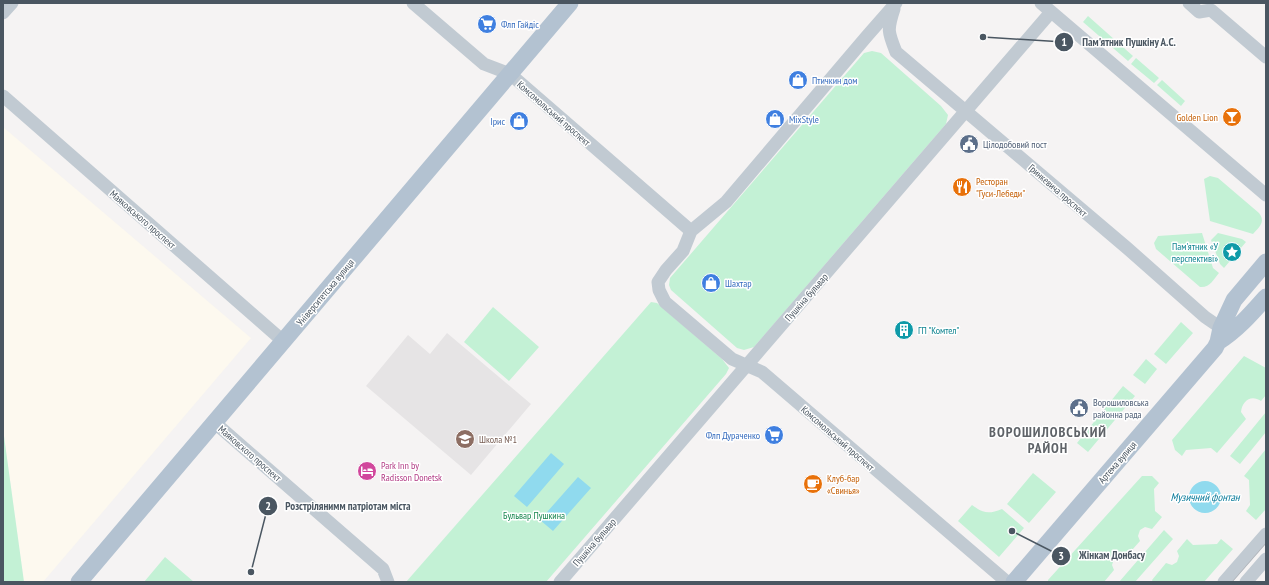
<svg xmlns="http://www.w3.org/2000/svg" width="1269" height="585" font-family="'PT Sans Narrow',sans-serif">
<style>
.commercial{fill:#fdf9ef}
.education{fill:#e6e4e5}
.green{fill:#c3f1d5}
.water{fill:#90daee}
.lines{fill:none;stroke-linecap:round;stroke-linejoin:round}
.minor{stroke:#c1cad2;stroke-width:13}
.major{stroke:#b3c2d1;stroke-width:17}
.tram{stroke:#b5b8bd;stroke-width:1}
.labels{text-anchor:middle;stroke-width:3;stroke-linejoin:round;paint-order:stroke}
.shop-label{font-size:10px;fill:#366cbe;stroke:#fff;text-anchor:start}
.street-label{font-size:10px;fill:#4a5661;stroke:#fff}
.food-label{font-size:10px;fill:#c56008;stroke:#fff;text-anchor:start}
.service-label{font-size:10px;fill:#4e5e75;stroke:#fff;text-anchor:start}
.culture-label{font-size:10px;fill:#0d838f;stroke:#fff;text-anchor:end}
.education-label{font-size:10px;fill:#785e54;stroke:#fff;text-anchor:start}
.hotel-label{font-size:10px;fill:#b23c85;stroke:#fff;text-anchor:start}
.park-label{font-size:10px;fill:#17864f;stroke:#fff}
.water-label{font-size:11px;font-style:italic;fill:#0c7c9b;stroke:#fff}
.district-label{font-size:14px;font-weight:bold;letter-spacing:1px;fill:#5f6368;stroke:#fff}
.leader{fill:none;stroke:#4a5661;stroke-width:1.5}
.callout-dot{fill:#4a5661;stroke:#fff;stroke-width:1.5}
.mark-label{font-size:12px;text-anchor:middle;font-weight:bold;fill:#fff}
.callout-label{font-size:11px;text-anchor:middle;font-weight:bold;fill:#4a5661;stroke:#fff;stroke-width:3;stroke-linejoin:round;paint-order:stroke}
</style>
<rect width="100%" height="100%" fill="#f5f3f3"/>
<path class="commercial" d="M 3,127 L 251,338 L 43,582 L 24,582 L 3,429 Z"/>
<path class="education" d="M 447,333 L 531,404 L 471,475 L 366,386 L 408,335 L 430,354 Z"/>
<path class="green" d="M 1088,16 L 1133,56 L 1128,61 L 1083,22 Z
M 872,51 L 881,53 L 941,106 L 948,115 L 946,124 L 754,347 L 744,350 L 737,348 L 671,290 L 669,285 L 670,278 L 864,53 Z
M 1136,58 L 1159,78 L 1154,83 L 1131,64 Z
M 1162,80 L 1185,101 L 1181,106 L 1157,85 Z
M 1210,176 L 1218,178 L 1259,213 C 1266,222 1259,227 1253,234 L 1210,221 L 1204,179 Z
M 1202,233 L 1213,268 L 1219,273 C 1213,280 1210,288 1200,287 L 1156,249 L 1154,243 L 1158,236 Z
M 1218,233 L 1242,239 L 1246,242 L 1224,268 L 1220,264 L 1211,240 Z
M 651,302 L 657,303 L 722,359 L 729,368 L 726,374 L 546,582 L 406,582 Z
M 493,307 L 539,347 L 509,381 L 464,342 Z
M 1181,322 L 1193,333 L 1166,364 L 1154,354 Z
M 1244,356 L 1266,368 L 1266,395 L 1261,401 C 1251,394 1242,401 1241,412 L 1246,419 L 1217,453 L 1211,448 L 1186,450 L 1182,456 L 1175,450 L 1172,440 Z
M 1146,359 L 1157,369 L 1145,384 L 1133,375 Z
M 1123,386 L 1135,396 L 1088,452 L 1077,443 Z
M 1266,412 L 1266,432 L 1240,464 L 1230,456 Z
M 3,429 L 24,582 L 3,582 Z
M 1266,449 L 1266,509 L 1256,520 L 1246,511 L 1250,505 L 1249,480 L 1244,476 Z
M 1033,473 L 1056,492 L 1029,523 L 1007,504 Z
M 1142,476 L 1152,476 L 1159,483 L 1154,489 L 1155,511 L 1162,517 L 1152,529 L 1145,527 L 1140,530 L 1138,536 L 1140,541 L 1125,558 L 1120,556 L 1114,559 L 1112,565 L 1114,570 L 1104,582 L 1048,582 L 1048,580 Z
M 972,505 C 984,514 989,514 1002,509 L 1024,528 L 999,557 L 958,521 Z
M 1164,530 L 1173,539 L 1135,582 L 1119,582 Z
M 1187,539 L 1193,545 L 1217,544 L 1221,539 L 1233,549 L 1204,582 L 1153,582 L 1152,580 L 1166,563 L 1172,565 L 1177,562 L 1179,556 L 1177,551 Z
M 165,557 L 194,582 L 144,582 Z"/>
<path class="water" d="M 551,453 L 564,464 L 527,507 L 514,496 Z
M 578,477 L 591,488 L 553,531 L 540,520 Z
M1189 497a16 16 0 1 1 32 0a16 16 0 1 1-32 0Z"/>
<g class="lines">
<path class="minor" d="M 413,3 L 484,64 L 510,74 L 691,231
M 896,3 L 867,36 L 726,202 L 691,231 L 683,251 L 666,270 L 658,282 L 659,290 L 665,302 L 732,359 L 762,372 L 1007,582
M 1041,3 L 1266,195
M 1189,3 L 1199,12 L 1211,10 L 1266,57
M 894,9 C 887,30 888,32 896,52 L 1127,248 L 1205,317 L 1221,328 L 1230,326
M 3,13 L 12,3
M 3,96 L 283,341
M 214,422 L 383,569 L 388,582
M 560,582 L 1051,12
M 1224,582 L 1266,534
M 1246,582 L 1266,559"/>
<path class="major" d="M 1218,342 C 1237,330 1251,314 1266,297
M 79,582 L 570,3
M 1014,582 L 1215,348 L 1218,342 L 1221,328 L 1234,300 L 1266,262"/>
<path class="tram" d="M 1232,582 L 1266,543"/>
</g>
<defs>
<symbol id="supermarket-disc" viewBox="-11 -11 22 22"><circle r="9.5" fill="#3f7fe0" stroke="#fff"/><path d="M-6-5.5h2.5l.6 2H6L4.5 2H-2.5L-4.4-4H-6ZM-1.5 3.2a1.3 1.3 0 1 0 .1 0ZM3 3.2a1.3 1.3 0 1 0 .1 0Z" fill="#fff"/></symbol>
<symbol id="shop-disc" viewBox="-11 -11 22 22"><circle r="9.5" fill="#3f7fe0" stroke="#fff"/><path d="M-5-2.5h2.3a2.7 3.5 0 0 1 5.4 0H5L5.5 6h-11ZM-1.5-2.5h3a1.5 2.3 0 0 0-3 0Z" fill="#fff"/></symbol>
<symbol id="bar-disc" viewBox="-11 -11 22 22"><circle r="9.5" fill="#e8710a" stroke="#fff"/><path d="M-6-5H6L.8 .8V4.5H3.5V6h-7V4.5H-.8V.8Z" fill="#fff"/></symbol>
<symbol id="civic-disc" viewBox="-11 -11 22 22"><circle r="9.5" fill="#5c6f8a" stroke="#fff"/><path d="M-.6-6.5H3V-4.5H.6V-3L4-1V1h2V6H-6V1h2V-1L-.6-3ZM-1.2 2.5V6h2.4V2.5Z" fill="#fff"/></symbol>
<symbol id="restaurant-disc" viewBox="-11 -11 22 22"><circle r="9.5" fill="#e8710a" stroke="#fff"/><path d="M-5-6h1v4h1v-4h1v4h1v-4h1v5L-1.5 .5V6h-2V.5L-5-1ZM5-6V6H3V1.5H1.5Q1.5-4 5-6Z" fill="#fff"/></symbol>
<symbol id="sight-disc" viewBox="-11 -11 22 22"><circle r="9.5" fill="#0f9aa8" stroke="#fff"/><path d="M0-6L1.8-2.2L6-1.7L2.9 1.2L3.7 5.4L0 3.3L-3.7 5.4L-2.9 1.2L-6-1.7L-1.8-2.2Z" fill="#fff"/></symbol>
<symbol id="building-disc" viewBox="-11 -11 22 22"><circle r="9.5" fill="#0f9aa8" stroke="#fff"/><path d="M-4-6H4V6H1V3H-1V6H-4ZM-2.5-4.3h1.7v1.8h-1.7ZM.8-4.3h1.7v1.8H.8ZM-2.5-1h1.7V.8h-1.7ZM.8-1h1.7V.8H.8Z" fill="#fff"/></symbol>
<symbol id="school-disc" viewBox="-11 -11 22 22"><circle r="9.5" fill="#8d6e63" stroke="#fff"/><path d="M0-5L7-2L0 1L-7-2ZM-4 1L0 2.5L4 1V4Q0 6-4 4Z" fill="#fff"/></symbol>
<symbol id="hotel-disc" viewBox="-11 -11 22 22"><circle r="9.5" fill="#d1479c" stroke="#fff"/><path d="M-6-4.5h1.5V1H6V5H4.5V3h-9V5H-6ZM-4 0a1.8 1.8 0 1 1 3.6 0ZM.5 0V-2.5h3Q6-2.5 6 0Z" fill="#fff"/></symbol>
<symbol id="cafe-disc" viewBox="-11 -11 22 22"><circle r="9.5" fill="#e8710a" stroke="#fff"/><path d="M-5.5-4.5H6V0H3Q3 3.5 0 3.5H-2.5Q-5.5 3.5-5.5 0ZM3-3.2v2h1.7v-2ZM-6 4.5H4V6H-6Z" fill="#fff"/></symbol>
</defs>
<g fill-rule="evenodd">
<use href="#supermarket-disc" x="476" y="13" width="22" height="22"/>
<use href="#shop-disc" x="787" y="69" width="22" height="22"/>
<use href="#bar-disc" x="1221" y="106" width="22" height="22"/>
<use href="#shop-disc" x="764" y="108" width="22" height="22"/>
<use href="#shop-disc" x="508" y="110" width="22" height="22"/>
<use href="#civic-disc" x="958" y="133" width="22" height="22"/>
<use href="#restaurant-disc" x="951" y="176" width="22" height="22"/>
<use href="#sight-disc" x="1221" y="241" width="22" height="22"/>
<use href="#shop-disc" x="700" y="272" width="22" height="22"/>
<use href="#building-disc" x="893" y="319" width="22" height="22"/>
<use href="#civic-disc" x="1068" y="397" width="22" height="22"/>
<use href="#supermarket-disc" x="763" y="424" width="22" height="22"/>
<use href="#school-disc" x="454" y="428" width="22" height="22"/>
<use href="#hotel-disc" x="356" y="460" width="22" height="22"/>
<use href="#cafe-disc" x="802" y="473" width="22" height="22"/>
</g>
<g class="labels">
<g class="shop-label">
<text x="501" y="28">Флп Гайдіс</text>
<text x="812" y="84">Птичкин дом</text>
<text x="789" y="123">MixStyle</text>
<text x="505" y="125" text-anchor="end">Ірис</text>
<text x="725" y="287">Шахтар</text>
<text x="760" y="439" text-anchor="end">Флп Дураченко</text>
</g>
<g class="street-label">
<text transform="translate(554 113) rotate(41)" y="4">Комсомольський проспект</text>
<text transform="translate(1058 190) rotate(41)" y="4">Гринкевича проспект</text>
<text transform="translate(143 219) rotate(41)" y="4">Маяковського проспект</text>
<text transform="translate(325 292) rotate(-50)" y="4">Університетська вулиця</text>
<text transform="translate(806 297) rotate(-49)" y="4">Пушкіна бульвар</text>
<text transform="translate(838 438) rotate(41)" y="4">Комсомольський проспект</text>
<text transform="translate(250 453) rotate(41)" y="4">Маяковского проспект</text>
<text transform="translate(1117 462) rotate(-49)" y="4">Артема вулиця</text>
<text transform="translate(594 542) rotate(-49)" y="4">Пушкіна бульвар</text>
</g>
<g class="food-label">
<text x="1218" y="121" text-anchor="end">Golden Lion</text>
<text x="976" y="185">Ресторан<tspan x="976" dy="12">"Гуси-Лебеди"</tspan></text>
<text x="827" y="482">Клуб-бар<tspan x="827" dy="12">«Свинья»</tspan></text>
</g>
<g class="service-label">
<text x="983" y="148">Цілодобовий пост</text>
<text x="1093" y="406">Ворошиловська<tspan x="1093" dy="12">районна рада</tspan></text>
</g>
<g class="culture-label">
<text x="1218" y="250">Пам'ятник «У<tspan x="1218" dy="12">перспективі»</tspan></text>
<text x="918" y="334" text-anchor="start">ГП "Комтел"</text>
</g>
<g class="education-label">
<text x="479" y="443">Школа №1</text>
</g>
<g class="hotel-label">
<text x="381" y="469">Park Inn by<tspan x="381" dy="12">Radisson Donetsk</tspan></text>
</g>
<g class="park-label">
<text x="534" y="519">Бульвар Пушкина</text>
</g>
<g class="water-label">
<text x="1205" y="501">Музичний фонтан</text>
</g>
<g class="district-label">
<text x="1048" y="437">ВОРОШИЛОВСЬКИЙ<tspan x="1048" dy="16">РАЙОН</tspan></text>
</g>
</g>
<path class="leader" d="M983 37L1064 42M251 572L268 506M1012 531L1061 556"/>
<g class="callout-dot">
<circle cx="983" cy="37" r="4"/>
<circle cx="251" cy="572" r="4"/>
<circle cx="1012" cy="531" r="4"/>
<circle cx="1064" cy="42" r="10"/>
<circle cx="268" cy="506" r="10"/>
<circle cx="1061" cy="556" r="10"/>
</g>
<g class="mark-label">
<text x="1064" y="46">1</text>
<text x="268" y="510">2</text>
<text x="1061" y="560">3</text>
</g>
<g class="callout-label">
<text x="1129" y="46">Пам'ятник Пушкіну А.С.</text>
<text x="348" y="510">Розстрілянимм патріотам міста</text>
<text x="1112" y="559">Жінкам Донбасу</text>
</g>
<rect width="1269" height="585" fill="none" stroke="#4a5661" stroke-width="8"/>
</svg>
